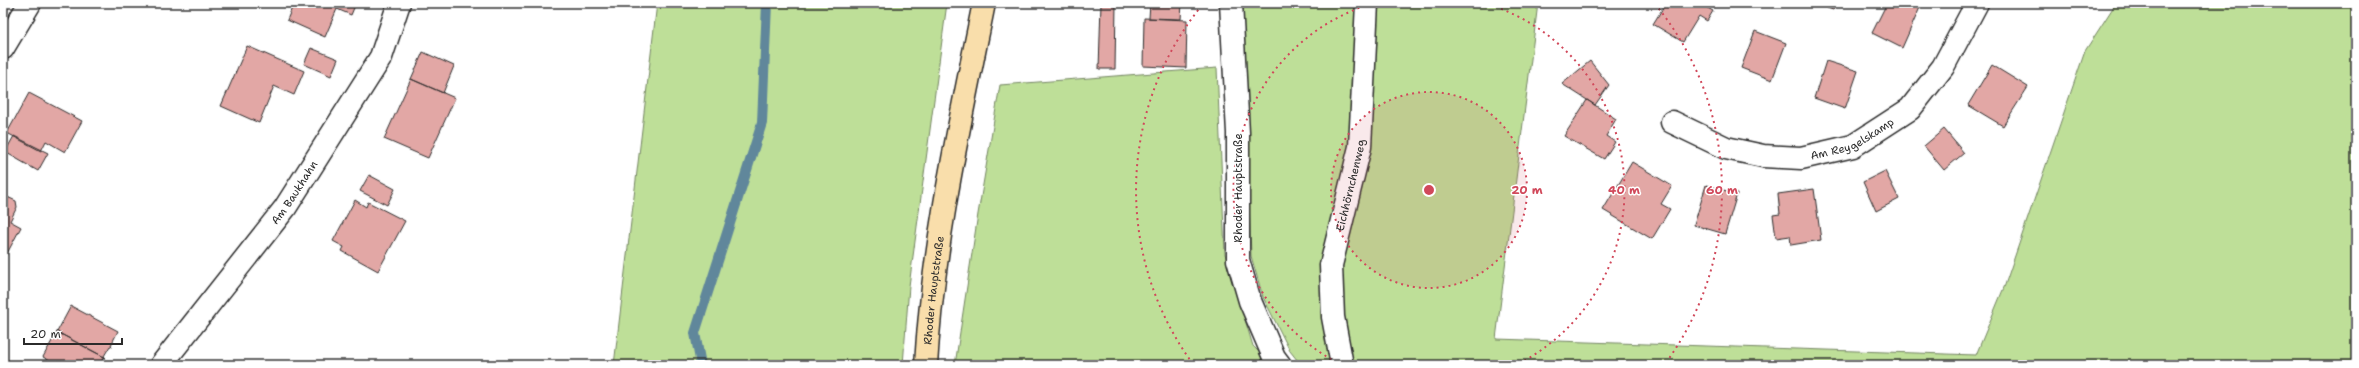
<svg xmlns="http://www.w3.org/2000/svg" width="2359" height="368" font-family="'Shantell Sans',sans-serif">
<style>
.green{fill:#bedf98;stroke:#748562}
.lines{fill:none;stroke-linecap:round;stroke-linejoin:round}
.stream{stroke:#60879b;stroke-width:10}
.building{fill:#e2a7a5;stroke:#2b2b2b}
.minor-casing{stroke:#2b2b2b;stroke-width:25}
.major-casing{stroke:#2b2b2b;stroke-width:25}
.minor{stroke:#fff;stroke-width:22}
.major{stroke:#f9deab;stroke-width:22}
.ring{fill:none;stroke:#d1495b;stroke-width:2;stroke-dasharray:2 4}
.labels{text-anchor:middle;stroke-width:3;stroke-linejoin:round;paint-order:stroke}
.street-label{font-size:11px;fill:#2b2b2b;stroke:#fff}
.centre{fill:#d1495b;stroke:#fff;stroke-width:2}
.ring-label{font-size:12px;text-anchor:middle;font-weight:bold;fill:#d1495b;stroke:#fff;stroke-width:3;stroke-linejoin:round;paint-order:stroke}
</style>
<rect width="100%" height="100%" fill="#fff"/>
<filter id="ink" filterUnits="userSpaceOnUse"><feTurbulence type="fractalNoise" baseFrequency=".025" numOctaves="2"/><feDisplacementMap in="SourceGraphic" scale="8" xChannelSelector="R" yChannelSelector="G"/><feConvolveMatrix kernelMatrix="1 2 1 2 8 2 1 2 1" color-interpolation-filters="sRGB"/></filter>
<g filter="url(#ink)">
<path class="green" d="M 657,3 L 947,3 L 909,286 L 903,365 L 614,365 Z
M 1242,3 L 1538,3 L 1496,339 L 1976,355 L 2005,285 L 2085,51 L 2116,3 L 2356,3 L 2356,365 L 1301,365 L 1290,351 L 1263,297 L 1251,256 Z
M 1217,68 L 1225,254 L 1253,346 L 1272,365 L 955,365 L 978,214 L 1000,85 Z"/>
<g class="lines">
<path class="stream" d="M 701,365 L 695,333 L 762,123 L 767,3"/>
</g>
<path class="building" d="M 294,3 L 356,3 L 351,15 L 337,9 L 325,37 L 287,20 Z
M 1101,3 L 1116,3 L 1115,69 L 1099,69 Z
M 1150,3 L 1182,3 L 1181,19 L 1149,18 Z
M 1666,3 L 1699,3 L 1713,11 L 1707,21 L 1699,16 L 1683,42 L 1653,24 Z
M 1830,3 L 1838,3 L 1833,10 L 1827,8 Z
M 1887,3 L 1922,3 L 1902,48 L 1872,33 Z
M 1144,18 L 1187,20 L 1186,68 L 1143,66 Z
M 1755,31 L 1786,43 L 1772,80 L 1741,68 Z
M 247,46 L 304,71 L 294,95 L 274,86 L 259,123 L 221,106 Z
M 311,48 L 338,59 L 331,76 L 304,64 Z
M 423,52 L 454,66 L 443,93 L 411,79 Z
M 1590,61 L 1609,85 L 1595,105 L 1562,84 Z
M 1826,61 L 1858,71 L 1845,109 L 1814,98 Z
M 1992,65 L 2028,87 L 2003,126 L 1968,105 Z
M 411,79 L 455,98 L 428,158 L 384,139 Z
M 29,93 L 82,121 L 65,152 L 46,141 L 41,151 L 7,133 Z
M 1587,100 L 1616,119 L 1606,136 L 1615,142 L 1604,159 L 1564,136 Z
M 1944,129 L 1964,153 L 1944,170 L 1924,146 Z
M 14,136 L 48,153 L 38,171 L 5,152 Z
M 1632,162 L 1672,186 L 1661,204 L 1670,209 L 1652,239 L 1603,210 Z
M 1885,171 L 1899,199 L 1876,211 L 1863,182 Z
M 369,175 L 395,189 L 387,205 L 360,191 Z
M 1706,185 L 1737,194 L 1725,234 L 1694,225 Z
M 1814,189 L 1821,240 L 1791,245 L 1790,236 L 1776,238 L 1773,215 L 1780,214 L 1778,194 Z
M 3,195 L 16,201 L 17,207 L 10,221 L 21,227 L 3,261 Z
M 355,200 L 366,207 L 368,202 L 405,221 L 378,271 L 342,251 L 344,247 L 333,241 Z
M 71,306 L 118,331 L 111,345 L 113,347 L 110,346 L 104,356 L 106,358 L 57,332 Z
M 57,332 L 106,358 L 103,358 L 100,365 L 57,365 L 43,357 Z"/>
<g class="lines">
<defs>
<g id="minor">
<path d="M 1231,3 L 1238,133 L 1238,260 L 1250,301 L 1274,357 L 1280,365"/>
<path d="M 3,48 L 30,3"/>
<path id="s1" d="M 1672,122 L 1726,148 L 1763,156 L 1801,158 L 1853,146 L 1910,109 L 1943,67 L 1977,3"/>
<path id="s2" d="M 161,365 L 285,208 L 381,57 L 399,3"/>
<path id="s3" d="M 1342,365 L 1333,317 L 1331,265 L 1360,147 L 1367,3"/>
</g>
<g id="major">
<path id="s4" d="M 926,365 C 933,243 960,122 984,3"/>
</g>
</defs>
<use href="#minor" class="minor-casing"/>
<use href="#major" class="major-casing"/>
<use href="#minor" class="minor"/>
<use href="#major" class="major"/>
</g>
</g>
<circle cx="1429" cy="190" r="98" fill="#d1495b" fill-opacity=".12"/>
<g class="ring">
<circle cx="1429" cy="190" r="98"/>
<path d="M1342 365A195 195 0 0 1 1374 3M1484 3A195 195 0 0 1 1516 365"/>
<path d="M1193 364A293 293 0 0 1 1203 4M1655 4A293 293 0 0 1 1665 364"/>
</g>
<g class="labels">
<g class="street-label">
<text dy="4" stroke="none"><textPath href="#s1" startOffset="191">Am Reygelskamp</textPath></text>
<text dy="4" stroke="none"><textPath href="#s3" startOffset="183">Eichhörnchenweg</textPath></text>
<text transform="translate(1238 188) rotate(-90)" y="4">Rhoder Hauptstraße</text>
<text dy="4" stroke="none"><textPath href="#s2" startOffset="218">Am Baukhahn</textPath></text>
<text dy="4" stroke="none"><textPath href="#s4" startOffset="75">Rhoder Hauptstraße</textPath></text>
</g>
</g>
<circle cx="1429" cy="190" r="6" class="centre"/>
<g class="ring-label">
<text x="1527" y="194">20 m</text>
<text x="1624" y="194">40 m</text>
<text x="1722" y="194">60 m</text>
</g>
<rect width="2359" height="368" fill="none" stroke="#fff" stroke-width="16"/>
<rect x="8" y="8" width="2343" height="352" fill="none" stroke="#2b2b2b" stroke-width="1.5" filter="url(#ink)"/>
<path d="M24 338v6h98v-6" fill="none" stroke="#2b2b2b" stroke-width="2"/>
<text x="30" y="338" font-size="12" fill="#2b2b2b" stroke="#ffffff" stroke-width="3" paint-order="stroke">20 m</text>
</svg>
